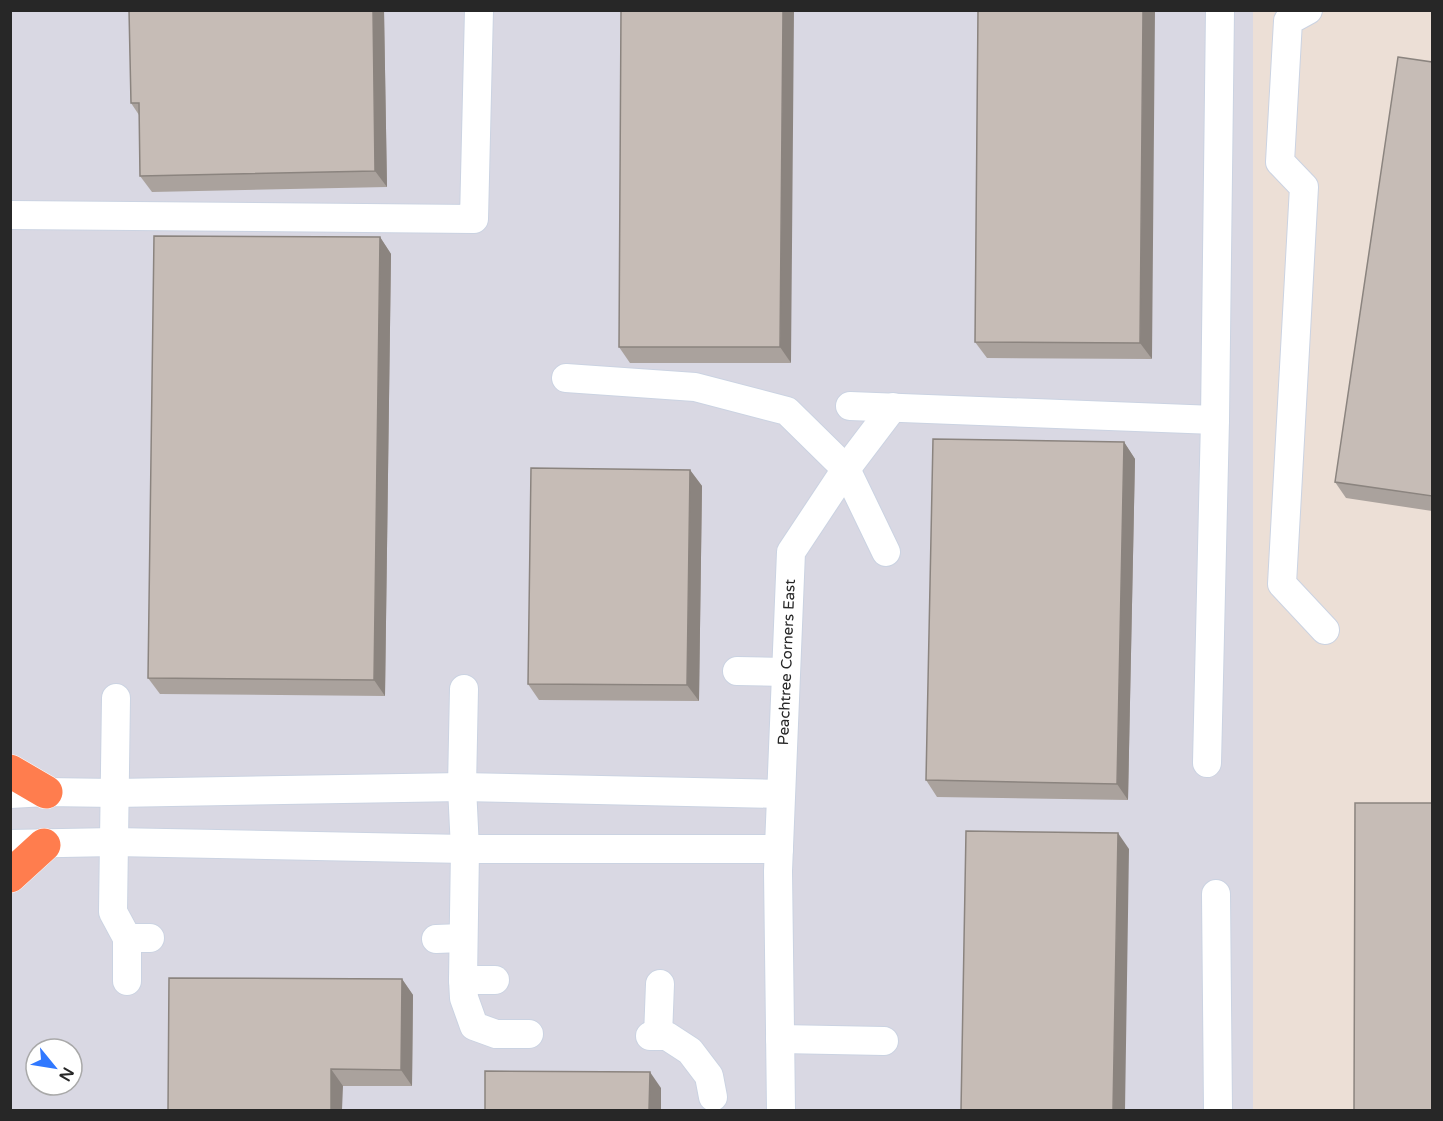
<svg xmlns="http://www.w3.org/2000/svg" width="1443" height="1121" font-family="'Varela Round',sans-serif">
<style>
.industrial{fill:#d9d8e3;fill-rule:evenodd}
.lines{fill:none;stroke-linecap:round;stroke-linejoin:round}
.minor-casing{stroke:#cbd3e2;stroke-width:30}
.highway-casing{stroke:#fff;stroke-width:34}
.minor{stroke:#fff;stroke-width:28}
.highway{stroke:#ff7d4e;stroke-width:33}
.wall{fill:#aaa29d}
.shaded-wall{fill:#8b847f}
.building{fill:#c6bcb6;stroke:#8b847f;stroke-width:1.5}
.labels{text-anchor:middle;stroke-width:5;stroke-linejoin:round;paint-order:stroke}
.street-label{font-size:15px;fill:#272727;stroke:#fff}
</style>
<rect width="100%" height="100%" fill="#ecdfd6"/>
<path class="industrial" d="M 10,11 L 1253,11 L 1253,1110 L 11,1110 ZM 36,1049 L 72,1049 L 72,1085 L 36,1085 Z"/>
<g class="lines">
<defs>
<g id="minor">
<path d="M 1308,10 L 1288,21 L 1280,162 L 1304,187 L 1282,584 L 1325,630"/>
<path d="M 10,215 L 474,219 L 479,10"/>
<path d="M 566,378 L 695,387 L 787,411 L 846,469 L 886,552"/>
<path d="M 850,406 L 1215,420 L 1207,763"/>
<path d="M 1215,420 L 1220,10"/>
<path d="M 737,671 L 786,672"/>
<path d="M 464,689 L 462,787 L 465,849 L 463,980 L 464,998 L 474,1026 L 496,1034 L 529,1034"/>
<path d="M 116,698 L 113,912 L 127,938"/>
<path d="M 10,794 L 46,792 L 115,793 L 462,787 L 781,794"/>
<path d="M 10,844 L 114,842 L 465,849 L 779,849"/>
<path d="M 1216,894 L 1218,1110"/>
<path d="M 436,939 L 462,938"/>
<path d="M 463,980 L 495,980"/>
<path d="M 127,981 L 127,938 L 150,938"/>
<path d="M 650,1036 L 667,1036 L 690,1051 L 709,1076 L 713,1097"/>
<path d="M 658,1036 L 660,984"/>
<path d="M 780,1039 L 884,1041"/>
<path id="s1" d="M 781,1110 L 778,871 L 791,552 L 846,469 L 893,407"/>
</g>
<path id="highway" d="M 10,771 L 46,792
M 10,876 L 44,845"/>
</defs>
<use href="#minor" class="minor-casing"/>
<use href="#highway" class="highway-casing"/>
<use href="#minor" class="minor"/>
<use href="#highway" class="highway"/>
</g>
<path class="wall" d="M 129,10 L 384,10 L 387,187 L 152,192 L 140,176 L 139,115 L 131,103 Z
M 621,10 L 791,363 L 630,363 L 619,347 Z
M 978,10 L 1152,359 L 987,358 L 975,342 Z
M 1432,62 L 1432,511 L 1346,498 L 1335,482 Z
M 380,237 L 391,254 L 385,696 L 160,694 L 148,678 Z
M 1124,442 L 1135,459 L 1128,800 L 937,797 L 926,780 Z
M 690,470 L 702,486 L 699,701 L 539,700 L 528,684 Z
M 402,979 L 413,995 L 412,1086 L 343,1086 L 168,1110 Z"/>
<path class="shaded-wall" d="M 373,10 L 384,10 L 387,187 L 375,171 Z
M 783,10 L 794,10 L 791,363 L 780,347 Z
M 1143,10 L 1155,10 L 1152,359 L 1140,343 Z
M 380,237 L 391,254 L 385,696 L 374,680 Z
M 1124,442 L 1135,459 L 1128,800 L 1117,784 Z
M 690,470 L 702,486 L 699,701 L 687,685 Z
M 1118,833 L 1129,849 L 1125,1110 L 1113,1110 Z
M 402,979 L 413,995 L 412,1086 L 401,1070 Z
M 331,1069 L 343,1086 L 342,1110 L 331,1110 Z
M 650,1072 L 661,1088 L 661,1110 L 649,1110 Z"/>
<path class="building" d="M 129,10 L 373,10 L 375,171 L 140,176 L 139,103 L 131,103 Z
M 621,10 L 783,10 L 780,347 L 619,347 Z
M 978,10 L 1143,10 L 1140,343 L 975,342 Z
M 1398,57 L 1432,62 L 1432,496 L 1335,482 Z
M 154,236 L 380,237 L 374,680 L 148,678 Z
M 933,439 L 1124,442 L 1117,784 L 926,780 Z
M 531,468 L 690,470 L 687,685 L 528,684 Z
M 1355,803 L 1432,803 L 1432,1110 L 1354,1110 Z
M 966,831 L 1118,833 L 1113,1110 L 961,1110 Z
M 169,978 L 402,979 L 401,1070 L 331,1069 L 331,1110 L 168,1110 Z
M 485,1071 L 650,1072 L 649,1110 L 485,1110 Z"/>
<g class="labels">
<g class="street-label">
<text dy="5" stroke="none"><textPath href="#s1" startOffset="448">Peachtree Corners East</textPath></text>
</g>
</g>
<rect width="1443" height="1121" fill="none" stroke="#272727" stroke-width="24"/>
<g transform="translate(54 1067) rotate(120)"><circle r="28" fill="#ffffff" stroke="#a9a9a9" stroke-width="1.5"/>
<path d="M0-4.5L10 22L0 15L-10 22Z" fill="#3078ff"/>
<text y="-9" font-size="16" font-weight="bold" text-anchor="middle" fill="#272727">N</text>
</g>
</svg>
